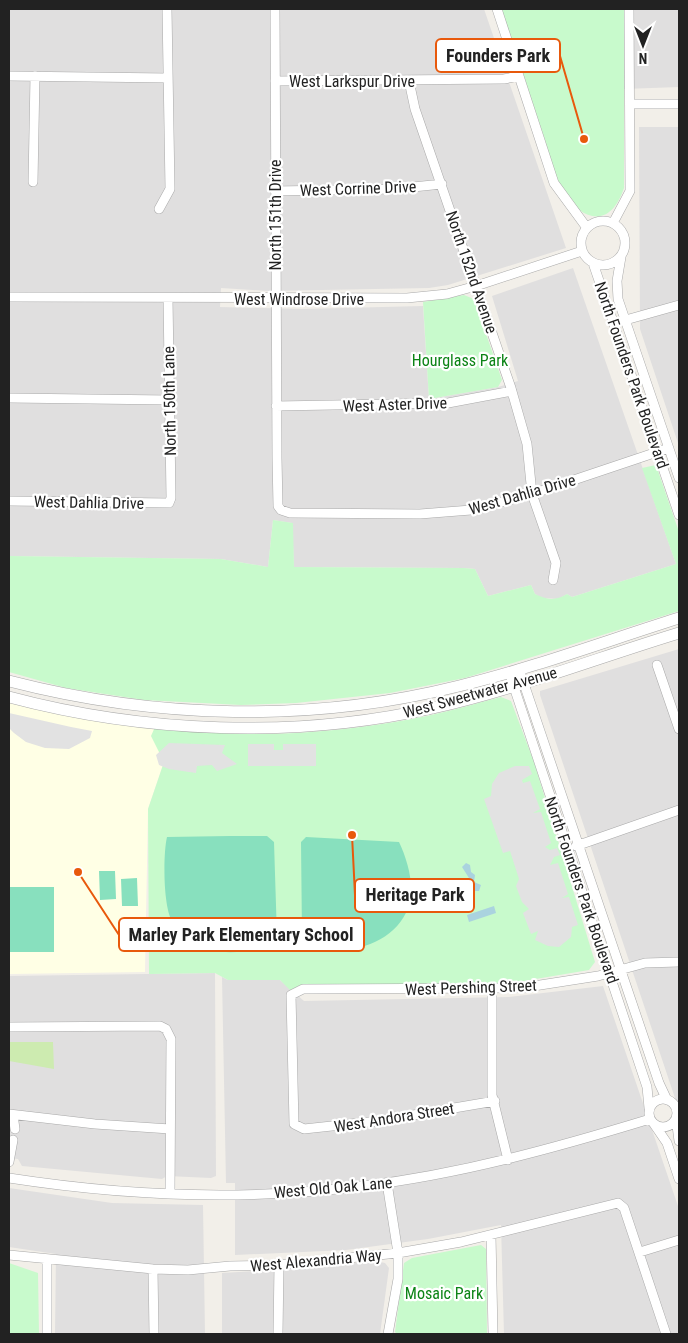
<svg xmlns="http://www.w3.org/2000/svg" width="688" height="1343" font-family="'Roboto Condensed',sans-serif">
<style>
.residential{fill:#e0dfdf}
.education{fill:#ffffe5}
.grass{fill:#cdebb0}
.park{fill:#c8facc}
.pitch{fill:#88e0be}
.parking{fill:#e2e2e2}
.water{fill:#aad3df}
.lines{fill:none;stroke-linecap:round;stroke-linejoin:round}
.minor-casing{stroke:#a9a9a9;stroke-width:10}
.tertiary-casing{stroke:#a9a9a9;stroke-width:12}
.minor{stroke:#fff;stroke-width:9}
.tertiary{stroke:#fff;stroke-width:11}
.labels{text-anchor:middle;stroke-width:4.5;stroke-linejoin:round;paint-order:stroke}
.street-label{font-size:16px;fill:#222;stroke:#fff}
.park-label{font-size:16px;fill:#0c8416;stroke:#fff}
.leader{fill:none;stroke:#e8590c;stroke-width:2}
.callout-dot{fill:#e8590c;stroke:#fff;stroke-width:2}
.callout{fill:#fff;stroke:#e8590c;stroke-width:2}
.callout-label{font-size:18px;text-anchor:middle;font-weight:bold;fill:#222}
</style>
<rect width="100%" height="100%" fill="#f2efe9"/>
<path class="residential" d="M 9,9 L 484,9 L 566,248 L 448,285 L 429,288 L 268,291 L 221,288 L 220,307 L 302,309 L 423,306 L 429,399 L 498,387 L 518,381 L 492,296 L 573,268 L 676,564 L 572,597 L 567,594 L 559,599 L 542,598 L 535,594 L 531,585 L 488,596 L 475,569 L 464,568 L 294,567 L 292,523 L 273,520 L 268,567 L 221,559 L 9,556 Z
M 624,9 L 679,9 L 679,87 L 624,89 Z
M 639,127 L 679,127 L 679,446 L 640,329 Z
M 679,649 L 679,1110 L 540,695 L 540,691 Z
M 215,973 L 216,1176 L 211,1178 L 167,1176 L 162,1179 L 22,1166 L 18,1159 L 9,1158 L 9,976 Z
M 222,977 L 228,980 L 280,980 L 304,1001 L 509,997 L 603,986 L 679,1209 L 679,1334 L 504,1334 L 501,1225 L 428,1239 L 346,1250 L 235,1255 L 235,1183 L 226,1183 Z
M 9,1188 L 112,1203 L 203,1205 L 205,1334 L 55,1334 L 56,1254 L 9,1247 Z
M 376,1261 L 385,1263 L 389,1268 L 380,1334 L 222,1334 L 222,1273 L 294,1269 Z"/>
<path class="education" d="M 9,703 L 67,716 L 155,727 L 164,762 L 148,809 L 145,972 L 9,974 Z"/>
<path class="grass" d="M 9,1042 L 53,1042 L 54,1069 L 9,1061 Z"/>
<path class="park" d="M 501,9 L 624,9 L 624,188 C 610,229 583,222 562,191 C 553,177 550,155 545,140 C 530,96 516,52 501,9 Z
M 464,295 L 474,299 L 502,380 L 498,387 L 429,399 L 423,302 Z
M 656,465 L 679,532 L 679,611 L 465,678 L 390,693 L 296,703 L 241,705 L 144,700 L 66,688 L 9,672 L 9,556 L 221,559 L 268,567 L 273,520 L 293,523 L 294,567 L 464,568 L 475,569 L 488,596 L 531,585 L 535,594 C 547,600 555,601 567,594 L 572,597 L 676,564 L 642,468 Z
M 501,697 L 511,701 L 534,762 L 595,962 L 589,970 L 512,983 L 303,985 L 290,990 L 280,980 L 228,980 L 215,973 L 149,974 L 148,809 L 164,762 L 151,736 L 155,727 C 241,739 331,735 416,718 C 445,713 473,704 501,697 Z
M 481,1245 L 486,1249 L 487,1334 L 397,1334 L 395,1332 L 404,1263 L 412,1258 Z
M 9,1263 L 38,1273 L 39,1334 L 9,1334 Z"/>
<path class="pitch" d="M 230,836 L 267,836 L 274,842 L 277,937 C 245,961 193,957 172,921 C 163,906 163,854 167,837 Z
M 306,837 L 399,842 C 407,859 414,882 410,902 C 401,937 361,955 327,947 C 319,945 310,940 302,936 L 301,842 Z
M 99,871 L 115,871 L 116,899 L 100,900 Z
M 137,878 L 138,906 L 122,906 L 121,879 Z
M 9,887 L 54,887 L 54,952 L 9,952 Z"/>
<path class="parking" d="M 9,713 L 71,727 L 92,731 L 90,738 L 69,749 L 45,748 L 26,742 L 14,733 L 9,728 Z
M 169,743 L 225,745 L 222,753 L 237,764 L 217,771 L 212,765 L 197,766 L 196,773 L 169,769 L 159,765 L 156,755 Z
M 248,744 L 274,744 L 274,750 L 283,750 L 283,744 L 316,744 L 316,766 L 248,766 Z
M 515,766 L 529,766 L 532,774 L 522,780 L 523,783 L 530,781 L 540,809 L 533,813 L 541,812 L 551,843 L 545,847 L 550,850 L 557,848 L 560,855 L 554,857 L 550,865 L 558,863 L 568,894 L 562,898 L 569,897 L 578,925 L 572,927 L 571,937 L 559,947 L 548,946 L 535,940 L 538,931 L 531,934 L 523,913 L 529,909 L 522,902 L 516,886 L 519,879 L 510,851 L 503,853 L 484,799 L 491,796 L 492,784 L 499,773 Z"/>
<path class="water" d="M 466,863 L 470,865 L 471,872 L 475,875 L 474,882 L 481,885 L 479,891 L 472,891 L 467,887 L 469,878 L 462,867 Z
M 494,906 L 496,913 L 469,922 L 467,915 Z"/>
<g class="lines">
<defs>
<path id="minor" d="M 275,9 L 277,458 L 278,506 L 281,510 L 290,513 L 420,514 L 471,510 L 532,494 L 669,448
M 497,9 L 554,183 L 587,228
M 9,76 L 168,78
M 275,81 L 504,79 L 519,76
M 409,81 L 415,109 L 511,388 L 527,444 L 532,494 L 556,563 L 553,580
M 630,104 L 679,104
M 33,182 L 35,76
M 275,191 L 394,189 L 442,184
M 159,209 L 170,189 L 167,9
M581 243a22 22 0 1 1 44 0a22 22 0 1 1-44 0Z
M 613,223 L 630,191 L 629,9
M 621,257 L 617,281 L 618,299 L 679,478
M 593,263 L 679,515
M 9,297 L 407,298 L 447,294 L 476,286 L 582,251
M 622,321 L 679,305
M 9,398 L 169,400
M 276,406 L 448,403 L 512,391
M 9,501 L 169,503 L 171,498 L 168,298
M 657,665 L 679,729
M 519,669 L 659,1083 L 667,1100
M 509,672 L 647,1087 L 649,1108
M 576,846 L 679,810
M 492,988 L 492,1095 L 508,1160
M 9,1027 L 160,1026 L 166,1029 L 171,1039 L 170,1194
M649 1113a14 14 0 1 1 28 0a14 14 0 1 1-28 0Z
M 495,1101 L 378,1121 L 304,1129 L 294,1124 L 291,995 L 303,989 L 521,988 L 598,976 L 645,963 L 679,962
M 9,1114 L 95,1124 L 170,1129
M 13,1115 L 15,1129
M 676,1118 L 679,1141
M 654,1124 L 667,1143 L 679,1179
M 9,1162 L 13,1140
M 9,1178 C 125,1196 246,1201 363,1186 C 461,1174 555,1148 650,1119
M 387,1183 L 398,1253 L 398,1279 L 388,1334
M 491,1235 L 493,1334
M 640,1252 L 679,1240
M 9,1255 L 153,1269 L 188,1270 L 230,1266 L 279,1265 L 398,1253 L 461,1242 L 618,1203 L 624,1208 L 666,1334
M 153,1269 L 154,1334
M 47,1334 L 47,1259
M 278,1334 L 279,1265"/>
<path id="tertiary" d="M 9,681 C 156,719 311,723 459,686 C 533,668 606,641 679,618
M 9,697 C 144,733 295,739 433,708 C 517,689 597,658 679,633"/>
</defs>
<use href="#minor" class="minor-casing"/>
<use href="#tertiary" class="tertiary-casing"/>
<use href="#minor" class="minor"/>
<use href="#tertiary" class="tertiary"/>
</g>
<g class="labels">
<g class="street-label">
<text x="352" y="87">West Larkspur Drive</text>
<text transform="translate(358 188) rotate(-2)" y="6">West Corrine Drive</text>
<text transform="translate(275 215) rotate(-90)" y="6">North 151th Drive</text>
<text transform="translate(472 272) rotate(71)" y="6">North 152nd Avenue</text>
<text x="299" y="305">West Windrose Drive</text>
<text transform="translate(632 375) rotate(71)" y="6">North Founders Park Boulevard</text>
<text transform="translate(169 401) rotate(-91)" y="6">North 150th Lane</text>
<text transform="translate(395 404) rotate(-2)" y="6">West Aster Drive</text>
<text transform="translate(522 494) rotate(-16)" y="6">West Dahlia Drive</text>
<text transform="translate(89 502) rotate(1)" y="6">West Dahlia Drive</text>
<text transform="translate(480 692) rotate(-15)" y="6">West Sweetwater Avenue</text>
<text transform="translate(582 890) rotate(71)" y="6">North Founders Park Boulevard</text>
<text transform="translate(471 987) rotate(-2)" y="6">West Pershing Street</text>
<text transform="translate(394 1117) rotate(-9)" y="6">West Andora Street</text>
<text transform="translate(333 1187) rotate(-5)" y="6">West Old Oak Lane</text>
<text transform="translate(316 1260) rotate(-5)" y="6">West Alexandria Way</text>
</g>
<g class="park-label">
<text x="460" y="366">Hourglass Park</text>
<text x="444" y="1299">Mosaic Park</text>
</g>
</g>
<path class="leader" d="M584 139L560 56M352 835L355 895M78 872L119 935"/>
<g class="callout-dot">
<circle cx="584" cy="139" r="5"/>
<circle cx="352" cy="835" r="5"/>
<circle cx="78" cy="872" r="5"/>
</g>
<g class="callout">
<rect x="436" y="39" width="124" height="33" rx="5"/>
<rect x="355" y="879" width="119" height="33" rx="5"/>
<rect x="119" y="918" width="245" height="33" rx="5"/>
</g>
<g class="callout-label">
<text x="498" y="62">Founders Park</text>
<text x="415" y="901">Heritage Park</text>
<text x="241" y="941">Marley Park Elementary School</text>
</g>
<rect width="688" height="1343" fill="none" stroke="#222222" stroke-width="20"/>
<g transform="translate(643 45) rotate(180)" stroke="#ffffff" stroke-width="4" paint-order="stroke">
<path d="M0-4L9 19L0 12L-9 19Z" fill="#222222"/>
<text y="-8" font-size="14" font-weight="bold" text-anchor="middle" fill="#222222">N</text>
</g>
</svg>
